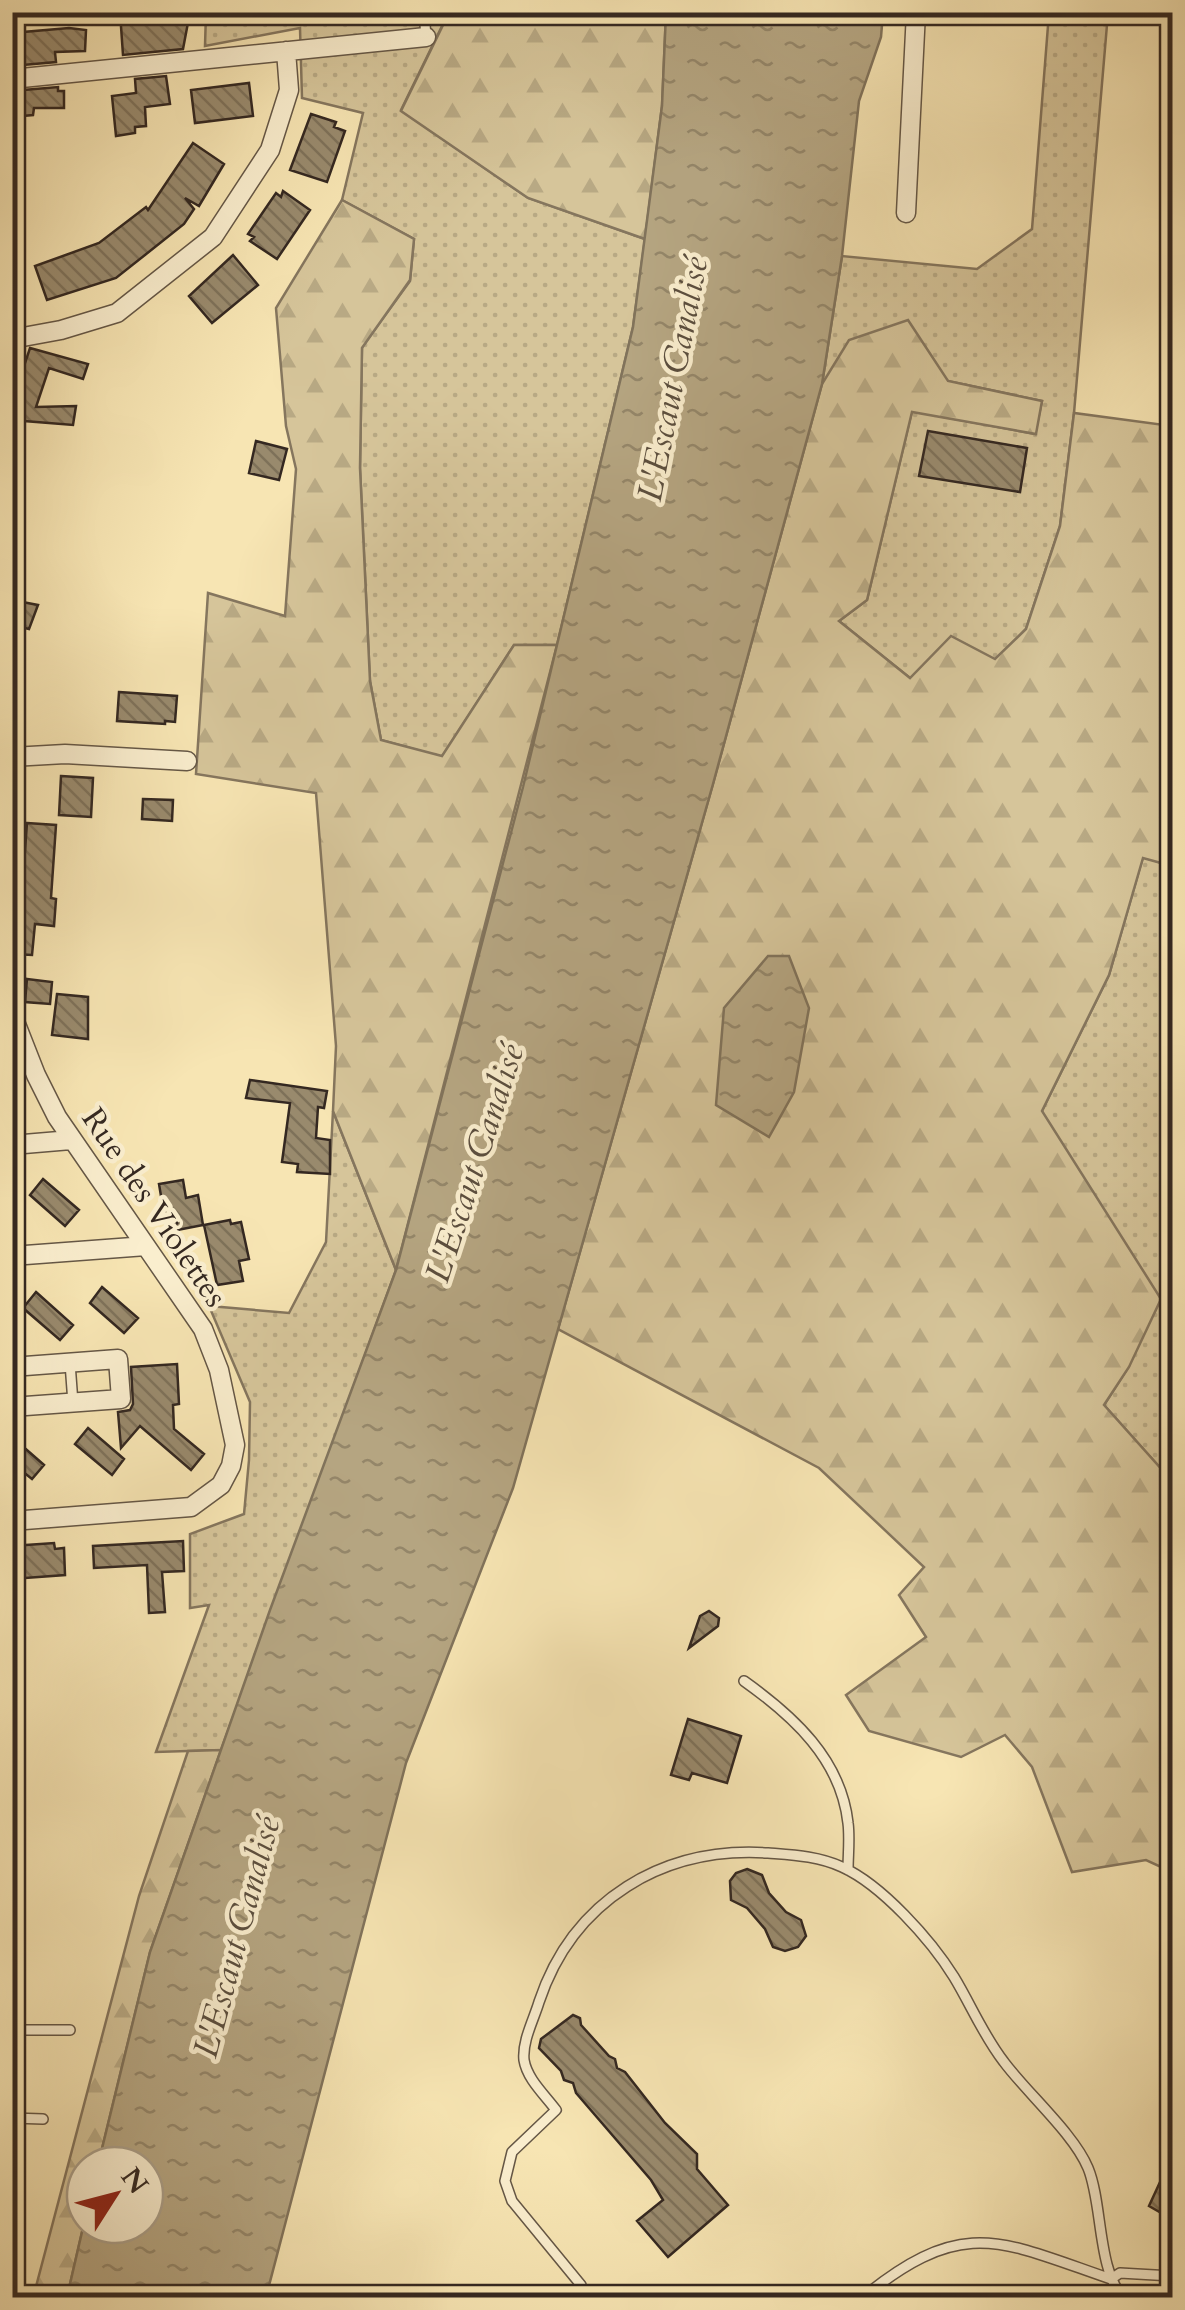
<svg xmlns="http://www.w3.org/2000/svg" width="1185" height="2310" font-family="Cardo,serif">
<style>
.grass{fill:url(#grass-dots);stroke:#85765e;stroke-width:2.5}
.forest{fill:url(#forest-firs);stroke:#85765e;stroke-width:2.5}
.water{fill:url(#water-ripples);stroke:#81735b;stroke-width:2.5}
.building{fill:url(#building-back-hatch);stroke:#342821;stroke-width:2.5}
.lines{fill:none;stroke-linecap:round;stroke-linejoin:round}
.service-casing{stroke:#655746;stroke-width:12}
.minor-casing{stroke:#655746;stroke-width:21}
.service{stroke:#faeece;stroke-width:9}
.minor{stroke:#faeece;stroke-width:18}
.labels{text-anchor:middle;stroke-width:9;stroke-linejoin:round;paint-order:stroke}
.street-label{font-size:32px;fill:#342821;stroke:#faeece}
.water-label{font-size:35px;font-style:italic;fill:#5b4e3e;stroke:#faeece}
</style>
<defs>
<pattern id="grass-dots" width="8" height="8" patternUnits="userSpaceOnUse" patternTransform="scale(2.5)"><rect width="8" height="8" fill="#d6c59a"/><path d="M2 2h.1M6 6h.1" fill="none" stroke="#b8a984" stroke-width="1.8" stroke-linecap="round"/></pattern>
<pattern id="forest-firs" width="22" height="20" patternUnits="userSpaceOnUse" patternTransform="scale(2.5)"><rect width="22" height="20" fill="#d6c59a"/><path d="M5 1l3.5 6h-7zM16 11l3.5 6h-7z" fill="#b8a984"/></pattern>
<pattern id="water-ripples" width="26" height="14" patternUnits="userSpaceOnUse" patternTransform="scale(2.5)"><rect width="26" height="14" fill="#b5a581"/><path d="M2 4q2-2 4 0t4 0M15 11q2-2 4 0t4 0" fill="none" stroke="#948669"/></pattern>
<pattern id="building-back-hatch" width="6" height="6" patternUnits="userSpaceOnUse" patternTransform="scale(2.5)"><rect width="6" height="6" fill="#998a6d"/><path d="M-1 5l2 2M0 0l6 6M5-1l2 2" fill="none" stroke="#7e7159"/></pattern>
</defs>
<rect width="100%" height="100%" fill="#f7e5b3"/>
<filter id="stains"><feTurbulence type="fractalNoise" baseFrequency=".002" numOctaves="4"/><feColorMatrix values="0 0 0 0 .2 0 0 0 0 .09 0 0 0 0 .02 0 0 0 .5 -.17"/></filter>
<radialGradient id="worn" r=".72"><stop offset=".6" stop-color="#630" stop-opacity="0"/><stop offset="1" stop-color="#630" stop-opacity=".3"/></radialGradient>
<path class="grass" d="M 206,13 L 383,13 L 384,20 L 443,24 L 401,110 L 528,198 L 645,239 L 633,327 L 557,645 L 514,645 L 442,757 L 381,740 L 370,681 L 360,468 L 362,347 L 410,281 L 414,239 L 342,200 L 363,113 L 302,98 L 300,28 L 205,46 Z
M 1049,13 L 1108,13 L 1074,413 L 1060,526 L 1026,629 L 995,660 L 910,678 L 839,621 L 867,600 L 912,411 L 1035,434 L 1042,401 L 948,381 L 822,384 L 842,256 L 977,269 L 1032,229 Z
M 1143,857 L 1172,866 L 1172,1481 L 1104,1405 L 1129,1366 L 1042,1111 L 1109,975 Z
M 333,1111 L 396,1270 L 221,1750 L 156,1752 L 209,1605 L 190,1608 L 190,1534 L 244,1514 L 249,1460 L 250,1402 L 209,1306 L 289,1313 L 326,1242 Z"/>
<path class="forest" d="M 383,13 L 666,13 L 662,106 L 645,239 L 528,198 L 401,111 L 443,25 L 383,20 Z
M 342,200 L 414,239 L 410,280 L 362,348 L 360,468 L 370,681 L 381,740 L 442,756 L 514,645 L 557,645 L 396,1270 L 333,1111 L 336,1046 L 316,793 L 196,774 L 208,593 L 285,616 L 296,469 L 286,426 L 276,308 Z
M 908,320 L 948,381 L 1042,401 L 1036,434 L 912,412 L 867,600 L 839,621 L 910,678 L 951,636 L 995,659 L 1026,629 L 1060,526 L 1074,413 L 1172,426 L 1172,866 L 1143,858 L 1109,975 L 1042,1111 L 1161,1299 L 1129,1367 L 1104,1405 L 1172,1481 L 1172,1872 L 1146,1860 L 1072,1872 L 1032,1767 L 1005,1735 L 961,1757 L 869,1731 L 846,1695 L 926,1637 L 899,1595 L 924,1567 L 819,1468 L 558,1329 L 713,784 L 822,384 L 849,340 Z
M 221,1750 L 150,1952 L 98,2165 L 85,2165 L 85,2219 L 67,2297 L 33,2298 L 139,1896 L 188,1751 Z"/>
<path class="water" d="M 666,13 L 883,13 L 881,37 L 859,101 L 842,256 L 822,384 L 713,784 L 513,1488 L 406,1763 L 266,2297 L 67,2297 L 85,2219 L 85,2225 L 145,2225 L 145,2165 L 98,2165 L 150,1952 L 270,1610 L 396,1270 L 523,787 L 633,327 L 662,106 Z
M 768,956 L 789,956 L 809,1008 L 794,1092 L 769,1137 L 716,1105 L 724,1008 Z"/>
<path class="building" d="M 120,12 L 190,12 L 183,49 L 123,55 Z
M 69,28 L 86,30 L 85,51 L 55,52 L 56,62 L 12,66 L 12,33 Z
M 166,76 L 170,104 L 145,107 L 146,126 L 135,127 L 135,133 L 116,136 L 112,96 L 136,93 L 135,79 Z
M 249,83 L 253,116 L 195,123 L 191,90 Z
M 58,87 L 58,91 L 64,91 L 64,108 L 34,108 L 33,115 L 12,117 L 12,91 Z
M 311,114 L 336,122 L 334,127 L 345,131 L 327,182 L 290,170 Z
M 193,143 L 224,164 L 199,206 L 185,198 L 194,209 L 184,224 L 116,278 L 47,300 L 35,266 L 99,243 L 146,207 L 148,210 Z
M 283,191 L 310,210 L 277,259 L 250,241 L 254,237 L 248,234 L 276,193 L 281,197 Z
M 233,255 L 258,285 L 212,323 L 189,296 Z
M 30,348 L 88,364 L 83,379 L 49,368 L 36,407 L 76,406 L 73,425 L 12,420 L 12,402 Z
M 928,431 L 1027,448 L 1020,492 L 919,476 Z
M 256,441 L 287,449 L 279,480 L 249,473 Z
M 12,600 L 38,605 L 29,629 L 12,625 Z
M 119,692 L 177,696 L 175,722 L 165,721 L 165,724 L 117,721 Z
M 61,776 L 93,778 L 91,817 L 59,815 Z
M 143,799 L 173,800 L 172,821 L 142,819 Z
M 27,823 L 56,825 L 51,898 L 56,899 L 54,926 L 35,924 L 32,955 L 14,954 L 16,932 L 12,932 L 20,864 L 24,864 Z
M 27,979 L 52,982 L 50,1004 L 25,1002 Z
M 57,994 L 88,997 L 88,1039 L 52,1035 Z
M 250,1080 L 327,1091 L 324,1108 L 318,1107 L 316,1138 L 330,1140 L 330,1174 L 297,1172 L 298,1164 L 282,1162 L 290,1103 L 246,1098 Z
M 43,1179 L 79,1210 L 65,1226 L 30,1195 Z
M 183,1180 L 186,1198 L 198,1195 L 203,1225 L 167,1232 L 159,1184 Z
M 230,1220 L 231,1224 L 241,1222 L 249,1259 L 239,1261 L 243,1281 L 217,1285 L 204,1225 Z
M 102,1287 L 138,1318 L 124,1333 L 90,1303 Z
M 36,1292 L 73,1325 L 60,1340 L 23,1308 Z
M 177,1364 L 179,1404 L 173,1405 L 174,1429 L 204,1454 L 191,1470 L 140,1426 L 121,1448 L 118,1412 L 130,1410 L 133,1404 L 131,1367 Z
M 88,1428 L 124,1459 L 112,1475 L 75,1444 Z
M 12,1437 L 44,1465 L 32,1479 L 12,1463 Z
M 183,1541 L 184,1571 L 162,1572 L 165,1612 L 149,1613 L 147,1565 L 94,1568 L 93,1546 Z
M 54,1543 L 55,1549 L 64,1548 L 65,1575 L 12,1579 L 12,1546 Z
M 709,1611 L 719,1618 L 718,1626 L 689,1648 L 700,1616 Z
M 688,1719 L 741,1736 L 727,1783 L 692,1773 L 689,1780 L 671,1775 Z
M 747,1869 L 762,1875 L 769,1893 L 786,1912 L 801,1920 L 806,1936 L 798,1947 L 785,1951 L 773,1947 L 765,1929 L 747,1908 L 731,1900 L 730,1881 L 736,1873 Z
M 573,2015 L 580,2018 L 581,2025 L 609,2056 L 615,2059 L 617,2068 L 625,2072 L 665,2123 L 697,2154 L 697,2169 L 728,2205 L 668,2257 L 637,2221 L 663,2200 L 651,2180 L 576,2093 L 573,2083 L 564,2080 L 561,2071 L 539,2048 L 541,2039 Z
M 1172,2156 L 1172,2219 L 1149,2206 Z"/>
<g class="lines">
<defs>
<path id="service" d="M 424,12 L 426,37
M 70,1363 L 73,1403
M 744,1681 C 793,1716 841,1759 848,1823 C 850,1838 848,1855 848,1870
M 12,2030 L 70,2030
M 12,2118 L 43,2119
M 581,2285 L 512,2201 L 505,2181 L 512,2152 L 556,2110 C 545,2095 527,2079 524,2060 C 522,2041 534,2019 539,2002 C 573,1900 663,1846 768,1853 C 793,1855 818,1856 842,1867 C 882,1885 931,1940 954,1977 C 971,2005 983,2035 1004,2062 C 1027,2093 1074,2134 1088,2168 C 1103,2204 1097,2271 1124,2298
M 862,2298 C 964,2215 1000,2241 1111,2279 L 1120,2273 L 1172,2276"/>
<path id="minor" d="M 12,79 L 426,37
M 906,213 L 916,12
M 12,339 L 61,330 L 117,313 L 213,237 L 270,150 L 289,90 L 286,51
M 12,757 L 65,754 L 187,761
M 12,1014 L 36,1075 L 57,1117 L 203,1329 L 219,1370 L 235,1445 L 231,1466 L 221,1485 L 191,1507 L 12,1521
M 12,1145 L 71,1140
M 12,1256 L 146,1246
M 12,1367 L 118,1359 L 121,1399 L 12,1407"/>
</defs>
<use href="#service" class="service-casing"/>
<use href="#minor" class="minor-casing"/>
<use href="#service" class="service"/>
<use href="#minor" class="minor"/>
</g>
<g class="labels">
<g class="street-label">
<text transform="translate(155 1207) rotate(56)" y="11">Rue des Violettes</text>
</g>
<g class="water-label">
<text transform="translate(672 379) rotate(-79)" y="12">L'Escaut Canalisé</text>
<text transform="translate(474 1163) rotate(-72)" y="12">L'Escaut Canalisé</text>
<text transform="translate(236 1937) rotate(-75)" y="12">L'Escaut Canalisé</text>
</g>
</g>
<rect width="1185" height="2310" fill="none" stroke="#f7e5b3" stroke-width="50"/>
<rect x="15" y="15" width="1155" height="2280" fill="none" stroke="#342821" stroke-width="5"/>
<rect x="25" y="25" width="1135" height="2260" fill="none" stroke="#342821" stroke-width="2.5"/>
<g transform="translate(115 2195) rotate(54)"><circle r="48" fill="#faeece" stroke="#ab9f89" stroke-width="2.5"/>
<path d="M0-8L18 38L0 25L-18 38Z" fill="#8f2418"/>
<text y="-15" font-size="28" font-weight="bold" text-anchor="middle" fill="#342821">N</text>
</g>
<rect width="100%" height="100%" filter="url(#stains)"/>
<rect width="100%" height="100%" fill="url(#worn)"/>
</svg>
